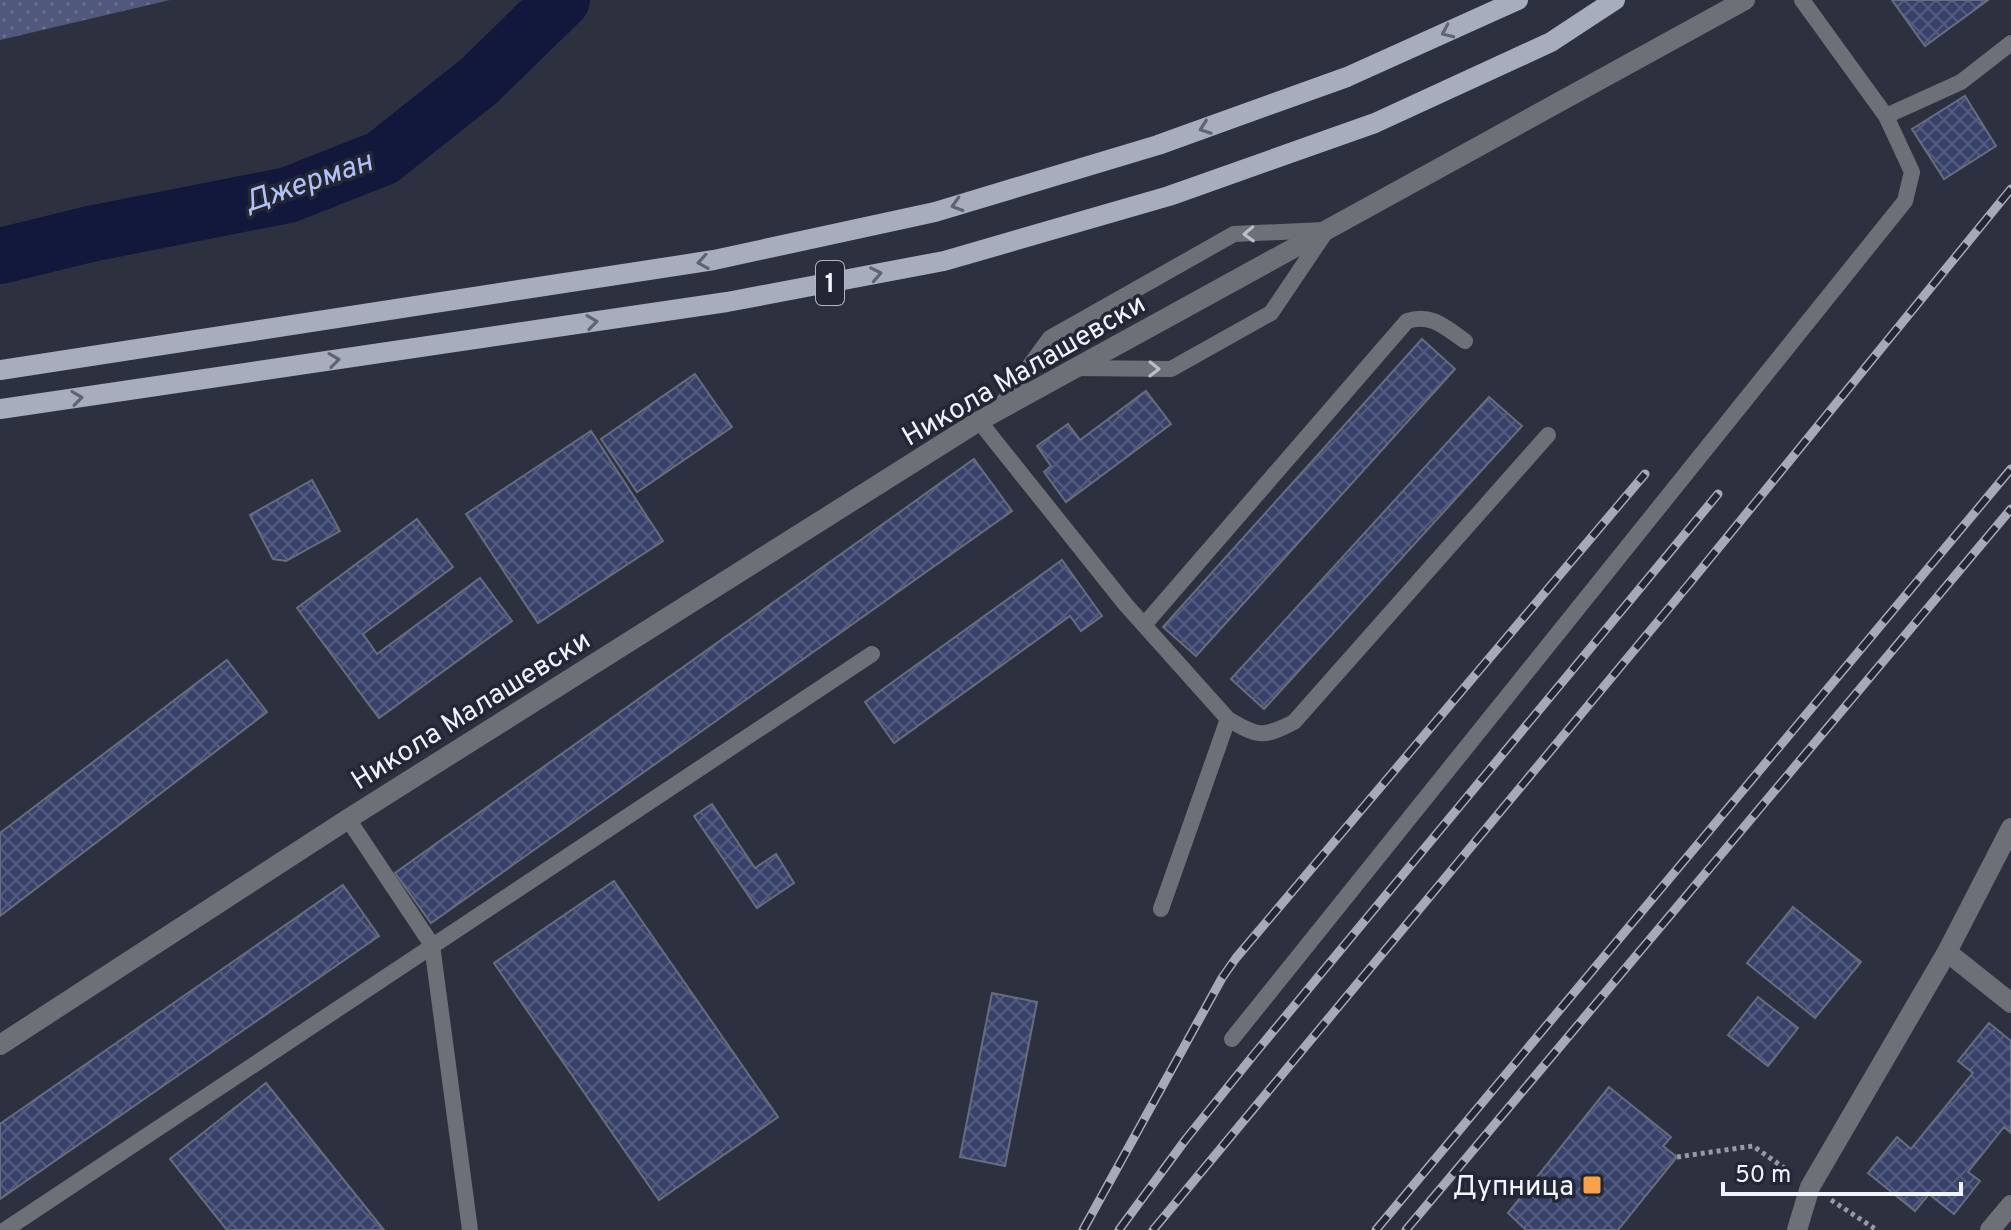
<svg xmlns="http://www.w3.org/2000/svg" width="2011" height="1230" font-family="Overpass,sans-serif">
<style>
.park{fill:url(#park-dots)}
.lines{fill:none;stroke-linecap:round;stroke-linejoin:round}
.river{stroke:#12183c;stroke-width:56}
.building{fill:url(#building-cross-hatch);stroke:#686d7e;stroke-width:2}
.path{stroke:#969aa5;stroke-width:5;stroke-dasharray:4 4;stroke-linecap:butt}
.service{stroke:#6d7077;stroke-width:16}
.minor{stroke:#6d7077;stroke-width:20}
.primary{stroke:#a8adbd;stroke-width:20}
.rail-casing{stroke:#a7aab6;stroke-width:9}
.rail{stroke:#232735;stroke-width:6;stroke-dasharray:18;stroke-linecap:butt}
.oneway{stroke:#5f6372}
.oneway2{stroke:#bcbfc8}
.poi-dot{fill:#f8a14a;stroke:#232735;stroke-width:3}
.labels{text-anchor:middle;stroke-width:7;stroke-linejoin:round;paint-order:stroke}
.shield{fill:#232735;stroke:#b3b6c2;stroke-width:2}
.shield-label{font-size:26px;font-weight:bold;fill:#f1f4fe}
.street-label{font-size:28px;fill:#f1f4fe;stroke:#232735}
.poi-label{font-size:28px;fill:#f1f4fe;stroke:#232735;text-anchor:end}
.water-label{font-size:30px;font-style:italic;fill:#b2c1f8;stroke:#232735}
</style>
<defs>
<pattern id="park-dots" width="8" height="8" patternUnits="userSpaceOnUse" patternTransform="scale(2)"><rect width="8" height="8" fill="#50597c"/><path d="M2 2h.1M6 6h.1" fill="none" stroke="#6a7190" stroke-width="1.8" stroke-linecap="round"/></pattern>
<pattern id="building-cross-hatch" width="8" height="8" patternUnits="userSpaceOnUse" patternTransform="scale(2)"><rect width="8" height="8" fill="#374169"/><path d="M0 0l8 8M0 8l8-8" fill="none" stroke="#545d80"/></pattern>
</defs>
<rect width="100%" height="100%" fill="#2d313f"/>
<path class="park" d="M 0,0 L 170,0 L 0,40 Z"/>
<g class="lines">
<path class="river" d="M 0,256 L 90,234 L 288,195 L 382,158 L 479,81 L 562,0"/>
</g>
<path class="building" d="M 1892,0 L 1988,0 L 1925,46 Z
M 1965,96 L 1996,146 L 1944,179 L 1912,129 Z
M 1422,339 L 1455,369 L 1196,656 L 1163,627 Z
M 695,374 L 732,427 L 637,492 L 601,439 Z
M 1146,391 L 1171,424 L 1066,502 L 1044,472 L 1051,466 L 1037,446 L 1068,424 L 1080,440 Z
M 1489,397 L 1522,426 L 1264,709 L 1231,679 Z
M 591,431 L 663,541 L 538,623 L 466,514 Z
M 974,459 L 1012,511 L 431,923 L 395,873 Z
M 312,480 L 340,531 L 286,561 L 273,559 L 250,515 Z
M 417,519 L 453,567 L 363,634 L 377,654 L 480,578 L 512,621 L 379,718 L 297,608 Z
M 1062,560 L 1102,616 L 1081,631 L 1070,616 L 894,743 L 865,702 Z
M 227,660 L 267,712 L 0,916 L 0,833 Z
M 712,804 L 755,868 L 776,854 L 794,883 L 757,908 L 694,816 Z
M 614,881 L 778,1117 L 659,1200 L 494,963 Z
M 343,885 L 379,936 L 0,1199 L 0,1124 Z
M 1793,907 L 1861,962 L 1815,1018 L 1747,963 Z
M 992,993 L 1037,1002 L 1005,1166 L 960,1157 Z
M 1758,997 L 1798,1028 L 1768,1066 L 1728,1035 Z
M 1989,1023 L 2011,1041 L 2011,1133 L 2004,1127 L 1968,1172 L 1980,1181 L 1954,1214 L 1929,1194 L 1915,1211 L 1868,1173 L 1897,1137 L 1911,1149 L 1973,1073 L 1958,1061 Z
M 266,1083 L 384,1230 L 227,1230 L 170,1159 Z
M 1609,1087 L 1671,1137 L 1663,1146 L 1677,1157 L 1618,1230 L 1526,1230 L 1508,1213 Z"/>
<g class="lines">
<path class="path" d="M 1677,1157 L 1753,1146 L 1790,1172
M 1831,1200 L 1877,1230"/>
<path class="service" d="M 1886,116 L 1961,82 L 2011,43
M 1076,368 L 1171,369 L 1271,313 L 1327,230
M 999,408 L 1050,338 L 1234,234 L 1325,230
M 979,421 L 1126,605 L 1228,719 C 1258,737 1263,738 1294,722 L 1548,435
M 1144,625 L 1407,321 C 1431,313 1445,327 1465,341
M 348,819 L 432,945 L 470,1230
M 1161,909 L 1228,719
M 1232,1039 L 1905,201 L 1912,172 L 1886,116 L 1802,0
M 5,1230 L 872,654"/>
<path class="minor" d="M 1947,952 L 2011,1003
M 0,1045 L 348,819 L 979,421 L 1745,0
M 1797,1230 L 1810,1187 L 1947,952 L 2011,828
M 1990,1230 L 2011,1205"/>
<path class="primary" d="M 0,370 L 714,260 L 935,212 L 1158,145 L 1347,77 L 1518,0
M 0,409 L 727,302 L 944,261 L 1169,196 L 1375,123 L 1551,42 L 1615,0"/>
<defs>
<path id="rail" d="M 1083,1230 L 1222,978 L 1236,958 L 1645,474
M 1119,1230 L 1186,1139 L 1256,1052 L 1718,494
M 1153,1230 L 1689,584 L 2011,189
M 1376,1230 L 2011,469
M 1406,1230 L 2011,509"/>
</defs>
<use href="#rail" class="rail-casing"/>
<use href="#rail" class="rail"/>
</g>
<defs><path id="oneway-chevron" d="M-2-3.5L2.5 0L-2 3.5" fill="none" stroke-width="1.6" stroke-linecap="round" stroke-linejoin="round" transform="scale(2)"/></defs>
<g class="oneway">
<use href="#oneway-chevron" transform="translate(1447 32) rotate(156)"/>
<use href="#oneway-chevron" transform="translate(1205 128) rotate(160)"/>
<use href="#oneway-chevron" transform="translate(957 205) rotate(163)"/>
<use href="#oneway-chevron" transform="translate(703 262) rotate(171)"/>
<use href="#oneway-chevron" transform="translate(876 274) rotate(-11)"/>
<use href="#oneway-chevron" transform="translate(592 322) rotate(-8)"/>
<use href="#oneway-chevron" transform="translate(334 360) rotate(-8)"/>
<use href="#oneway-chevron" transform="translate(77 398) rotate(-8)"/>
</g>
<g class="oneway2">
<use href="#oneway-chevron" transform="translate(1249 234) rotate(178)"/>
<use href="#oneway-chevron" transform="translate(1154 369) rotate(1)"/>
</g>
<rect class="poi-dot" x="1582" y="1175" width="20" height="20" rx="4"/>
<g class="labels">
<rect class="shield" x="816" y="261" width="28" height="44" rx="6"/>
<g class="shield-label">
<text x="830" y="292">1</text>
</g>
<g class="street-label">
<text transform="translate(1023 369) rotate(-30)" y="10">Никола Малашевски</text>
<text transform="translate(470 709) rotate(-32)" y="10">Никола Малашевски</text>
</g>
<g class="poi-label">
<text x="1574" y="1195">Дупница</text>
</g>
<g class="water-label">
<text transform="translate(308 181) rotate(-19)" y="10">Джерман</text>
</g>
</g>
<path d="M1723 1182v12h238v-12" fill="none" stroke="#f1f4fe" stroke-width="4"/>
<text x="1735" y="1182" font-size="24" fill="#f1f4fe" stroke="#232735" stroke-width="6" paint-order="stroke">50 m</text>
</svg>
